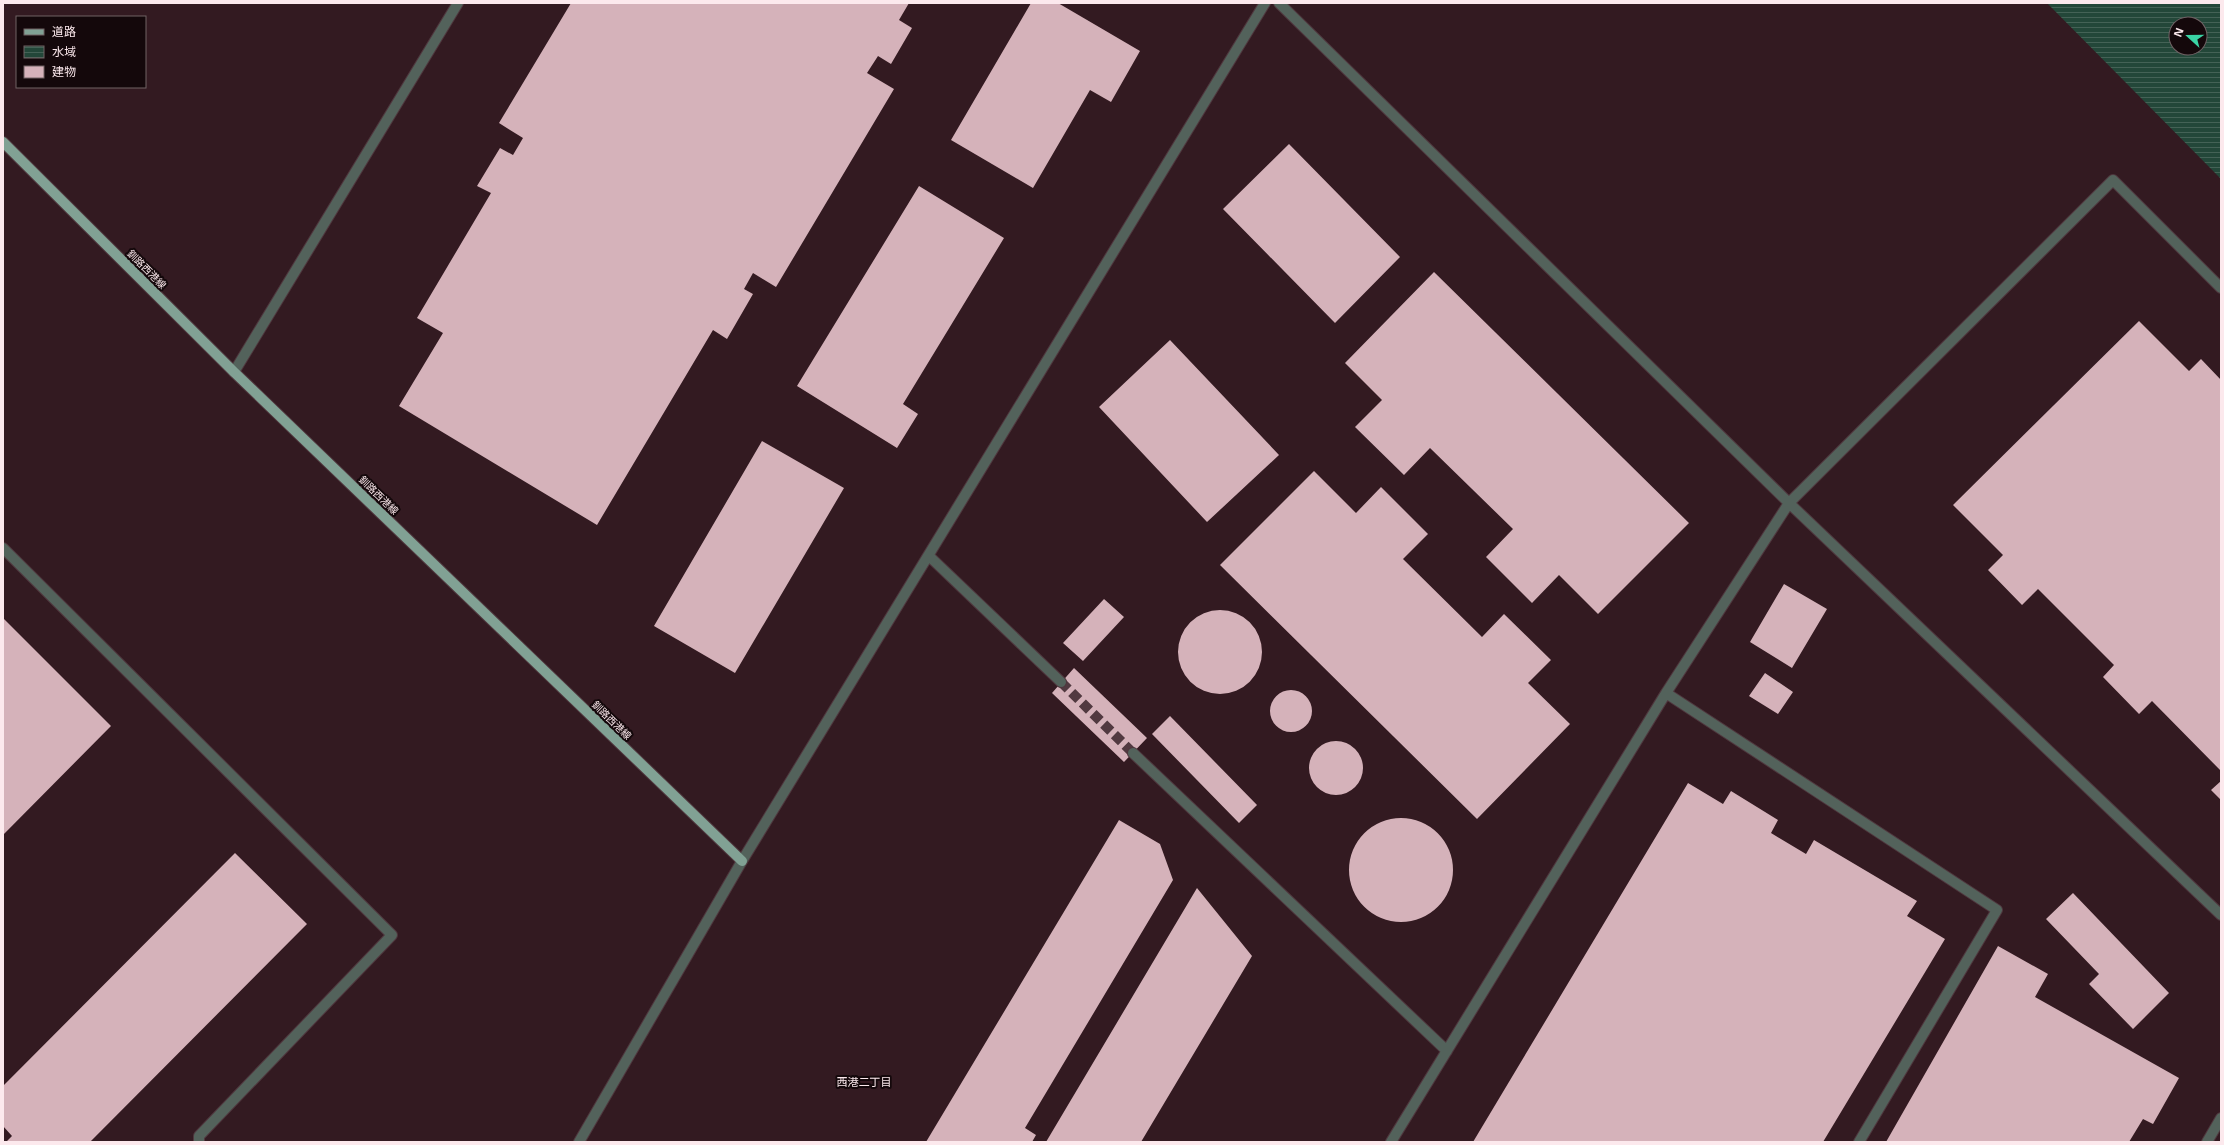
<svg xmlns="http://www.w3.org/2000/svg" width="2224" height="1145" font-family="'Open Sans','Noto Sans JP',sans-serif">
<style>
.water{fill:url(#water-rules);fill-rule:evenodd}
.building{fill:#d5b2ba}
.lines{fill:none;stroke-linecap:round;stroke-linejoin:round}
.minor-tunnel{stroke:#513940;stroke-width:10;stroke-dasharray:10 5;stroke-linecap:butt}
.minor-casing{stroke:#4f373e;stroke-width:12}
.major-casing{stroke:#4f373e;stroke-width:12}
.minor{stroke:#53625b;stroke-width:10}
.major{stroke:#81a194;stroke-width:10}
.labels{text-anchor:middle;stroke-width:4;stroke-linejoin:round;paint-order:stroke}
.street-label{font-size:10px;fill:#fce9ed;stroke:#14080b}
.neighbourhood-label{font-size:11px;fill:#fce9ed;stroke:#14080b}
</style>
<defs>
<pattern id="water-rules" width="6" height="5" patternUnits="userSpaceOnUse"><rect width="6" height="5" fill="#234739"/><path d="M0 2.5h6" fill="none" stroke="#446256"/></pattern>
</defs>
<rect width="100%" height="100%" fill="#331a21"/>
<path class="water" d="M 2047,3 L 2221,3 L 2221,179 ZM 2176,24 L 2200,24 L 2200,48 L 2176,48 Z"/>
<path class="building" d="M 571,3 L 909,3 L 899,20 L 912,28 L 891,64 L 878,56 L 867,73 L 894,89 L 776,287 L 753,273 L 744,289 L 753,294 L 727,339 L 713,330 L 597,525 L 399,406 L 443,333 L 417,318 L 491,193 L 477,186 L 500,148 L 513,155 L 523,138 L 499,123 Z
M 1031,3 L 1058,3 L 1140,51 L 1111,102 L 1090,90 L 1033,188 L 951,140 Z
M 1289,144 L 1400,257 L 1335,323 L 1223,209 Z
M 919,186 L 1004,238 L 903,404 L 918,414 L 897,448 L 797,386 Z
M 1434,272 L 1689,523 L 1598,614 L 1559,575 L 1532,603 L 1486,557 L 1513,529 L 1430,448 L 1404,475 L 1355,427 L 1382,400 L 1345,363 Z
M 2139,321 L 2189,371 L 2201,359 L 2221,380 L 2221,771 L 2152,701 L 2139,714 L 2103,677 L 2114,665 L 2038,589 L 2022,605 L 1988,570 L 2003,555 L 1953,505 Z
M 1170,340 L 1279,455 L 1207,522 L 1099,407 Z
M 762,441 L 844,488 L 735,673 L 654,626 Z
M 1314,471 L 1356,513 L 1381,487 L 1428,534 L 1403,559 L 1482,637 L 1504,614 L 1551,660 L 1528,683 L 1570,724 L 1477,819 L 1220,565 Z
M 1784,584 L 1827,609 L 1792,668 L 1750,642 Z
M 1104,599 L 1124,617 L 1083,661 L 1063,643 Z
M1178 652a42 42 0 1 1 84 0a42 42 0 1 1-84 0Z
M 3,618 L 111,726 L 3,835 Z
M 1074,668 L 1147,738 L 1124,762 L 1052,693 Z
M 1765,673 L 1793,692 L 1778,714 L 1749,696 Z
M1270 711a21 21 0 1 1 42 0a21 21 0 1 1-42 0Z
M 1170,716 L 1257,805 L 1239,823 L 1152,734 Z
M1309 768a27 27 0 1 1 54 0a27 27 0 1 1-54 0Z
M 2221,781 L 2221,800 L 2211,790 Z
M 1688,783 L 1723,804 L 1731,791 L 1778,820 L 1771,833 L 1806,854 L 1814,840 L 1917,901 L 1907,916 L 1945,939 L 1823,1142 L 1473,1142 Z
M1349 870a52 52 0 1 1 104 0a52 52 0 1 1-104 0Z
M 1119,820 L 1160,844 L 1173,880 L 1025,1128 L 1036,1135 L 1032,1142 L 926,1142 Z
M 235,853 L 307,924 L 90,1142 L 6,1142 L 12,1136 L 3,1126 L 3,1086 Z
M 1197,888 L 1252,956 L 1141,1142 L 1046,1142 Z
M 2073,893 L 2169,993 L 2133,1029 L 2089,984 L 2099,974 L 2046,919 Z
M 1998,946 L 2048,974 L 2035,997 L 2179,1078 L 2153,1124 L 2143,1119 L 2129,1142 L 1886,1142 Z"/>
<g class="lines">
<path class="minor-tunnel" d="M 1061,682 L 1133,753"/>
<defs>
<path id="minor" d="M 1279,3 L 1789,503 L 2221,915
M 234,372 L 458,3
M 3,548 L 392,935 L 199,1136 L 199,1142
M 929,556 L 1061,682
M 1666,693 L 1997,910 L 1859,1142
M 1133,753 L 1447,1051
M 579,1142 L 742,861 L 1265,3
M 1391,1142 L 1666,693 L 1789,503 L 2113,180 L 2221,288
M 2207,1142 L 2221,1118"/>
<path id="major" d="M 3,142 L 234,372 L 742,861"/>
</defs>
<use href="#minor" class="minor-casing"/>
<use href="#major" class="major-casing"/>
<use href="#minor" class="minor"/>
<use href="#major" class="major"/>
</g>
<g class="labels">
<g class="street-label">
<text transform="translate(147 269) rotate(45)" y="4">釧路西港線</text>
<text transform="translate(379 495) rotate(44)" y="4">釧路西港線</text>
<text transform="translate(612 720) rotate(44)" y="4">釧路西港線</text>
</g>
<g class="neighbourhood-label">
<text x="864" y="1086">西港二丁目</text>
</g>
</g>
<rect width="2224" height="1145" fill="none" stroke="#fce9ed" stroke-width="8"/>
<rect x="16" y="16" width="130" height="72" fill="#14080b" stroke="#716265"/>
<rect x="24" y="29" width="20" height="6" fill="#81a194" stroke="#716265"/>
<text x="52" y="36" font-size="12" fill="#fce9ed">道路</text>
<rect x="24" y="46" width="20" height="12" fill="url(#water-rules)" stroke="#716265"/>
<text x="52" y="56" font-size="12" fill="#fce9ed">水域</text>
<rect x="24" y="66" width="20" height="12" fill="#d5b2ba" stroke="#716265"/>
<text x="52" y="76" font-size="12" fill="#fce9ed">建物</text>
<g transform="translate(2188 36) rotate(291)"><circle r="19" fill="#14080b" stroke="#716265"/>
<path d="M0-3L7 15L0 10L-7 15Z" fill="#3ad4a5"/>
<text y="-6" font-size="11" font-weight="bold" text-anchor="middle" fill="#fce9ed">N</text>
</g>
</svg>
